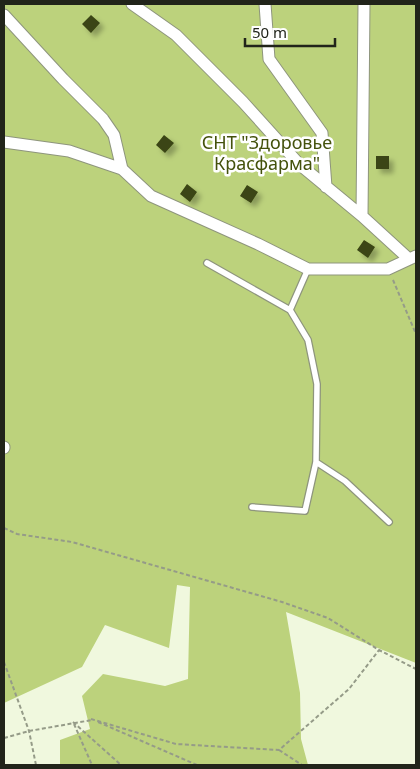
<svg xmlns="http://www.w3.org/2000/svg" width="420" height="769" font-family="'Noto Sans',sans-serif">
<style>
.green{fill:#bcd27c}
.building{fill:#3a4513;filter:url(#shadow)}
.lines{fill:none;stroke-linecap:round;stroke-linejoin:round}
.service-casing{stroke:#8e957d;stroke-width:8}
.minor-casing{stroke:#8e957d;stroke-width:13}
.path{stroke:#959b88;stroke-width:2;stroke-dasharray:4 2.5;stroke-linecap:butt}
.service{stroke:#fff;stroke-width:5.5}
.minor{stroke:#fff;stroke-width:11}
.labels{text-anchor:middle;stroke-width:5;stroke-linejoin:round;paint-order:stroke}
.park-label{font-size:18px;fill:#44520c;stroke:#fff}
</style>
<defs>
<filter id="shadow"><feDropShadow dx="4.5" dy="4.5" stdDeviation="2.5" flood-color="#0004"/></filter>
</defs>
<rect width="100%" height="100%" fill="#f0f8de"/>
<path class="green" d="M 4,4 L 416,4 L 416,663 L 286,612 L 300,693 L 301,739 L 308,765 L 60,765 L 60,740 L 90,729 L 82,696 L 103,674 L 165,686 L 188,679 L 190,587 L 177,585 L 169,648 L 105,625 L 82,667 L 4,703 Z"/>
<path class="building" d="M 91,15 L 100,23 L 91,33 L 82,24 Z
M 164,135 L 174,143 L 165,153 L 156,145 Z
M 376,156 L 389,156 L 389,169 L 376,169 Z
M 187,184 L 197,192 L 190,202 L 180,194 Z
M 247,185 L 258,192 L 251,203 L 240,196 Z
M 364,240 L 375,247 L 368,258 L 357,250 Z"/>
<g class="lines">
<defs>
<path id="service" d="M 207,263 L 290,310 L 308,340 L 317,384 L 316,462 L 305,511 L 252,507
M 290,310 L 308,269
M 316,462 L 345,481 L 389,522"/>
<path id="minor" d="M 132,4 L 176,35 L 243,102 L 299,164 L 362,216
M 265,4 L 269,59 L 322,133 L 326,187
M 364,4 L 362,216 L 409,259
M 4,15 L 63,79 L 103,119 L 114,135 L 122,169 L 151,196 L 258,244 L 308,269 L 388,269 L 416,256
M 4,142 L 69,151 L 122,169
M 4,447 L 4,448"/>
</defs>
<use href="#service" class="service-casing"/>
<use href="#minor" class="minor-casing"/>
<path class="path" d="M 393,280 L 416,334
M 4,528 L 17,534 L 72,542 L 282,602 L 328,618 L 379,650 L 416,669
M 4,662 L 29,731 L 36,765
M 91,719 L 176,744 L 279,750 L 349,689 L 379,650
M 73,722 L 121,765
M 98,722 L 197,765
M 74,724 L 92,765
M 4,738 L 29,731 L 92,720
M 279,750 L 302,765"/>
<use href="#service" class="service"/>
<use href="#minor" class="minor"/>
</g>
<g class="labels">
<g class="park-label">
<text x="267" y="149">СНТ "Здоровье<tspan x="267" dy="21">Красфарма"</tspan></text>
</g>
</g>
<rect width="420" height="769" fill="none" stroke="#21241a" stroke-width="10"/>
<path d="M245 38v8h90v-8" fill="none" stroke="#21241a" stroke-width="2.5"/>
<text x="252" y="38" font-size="15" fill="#21241a" stroke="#ffffff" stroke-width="4" paint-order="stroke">50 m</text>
</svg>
